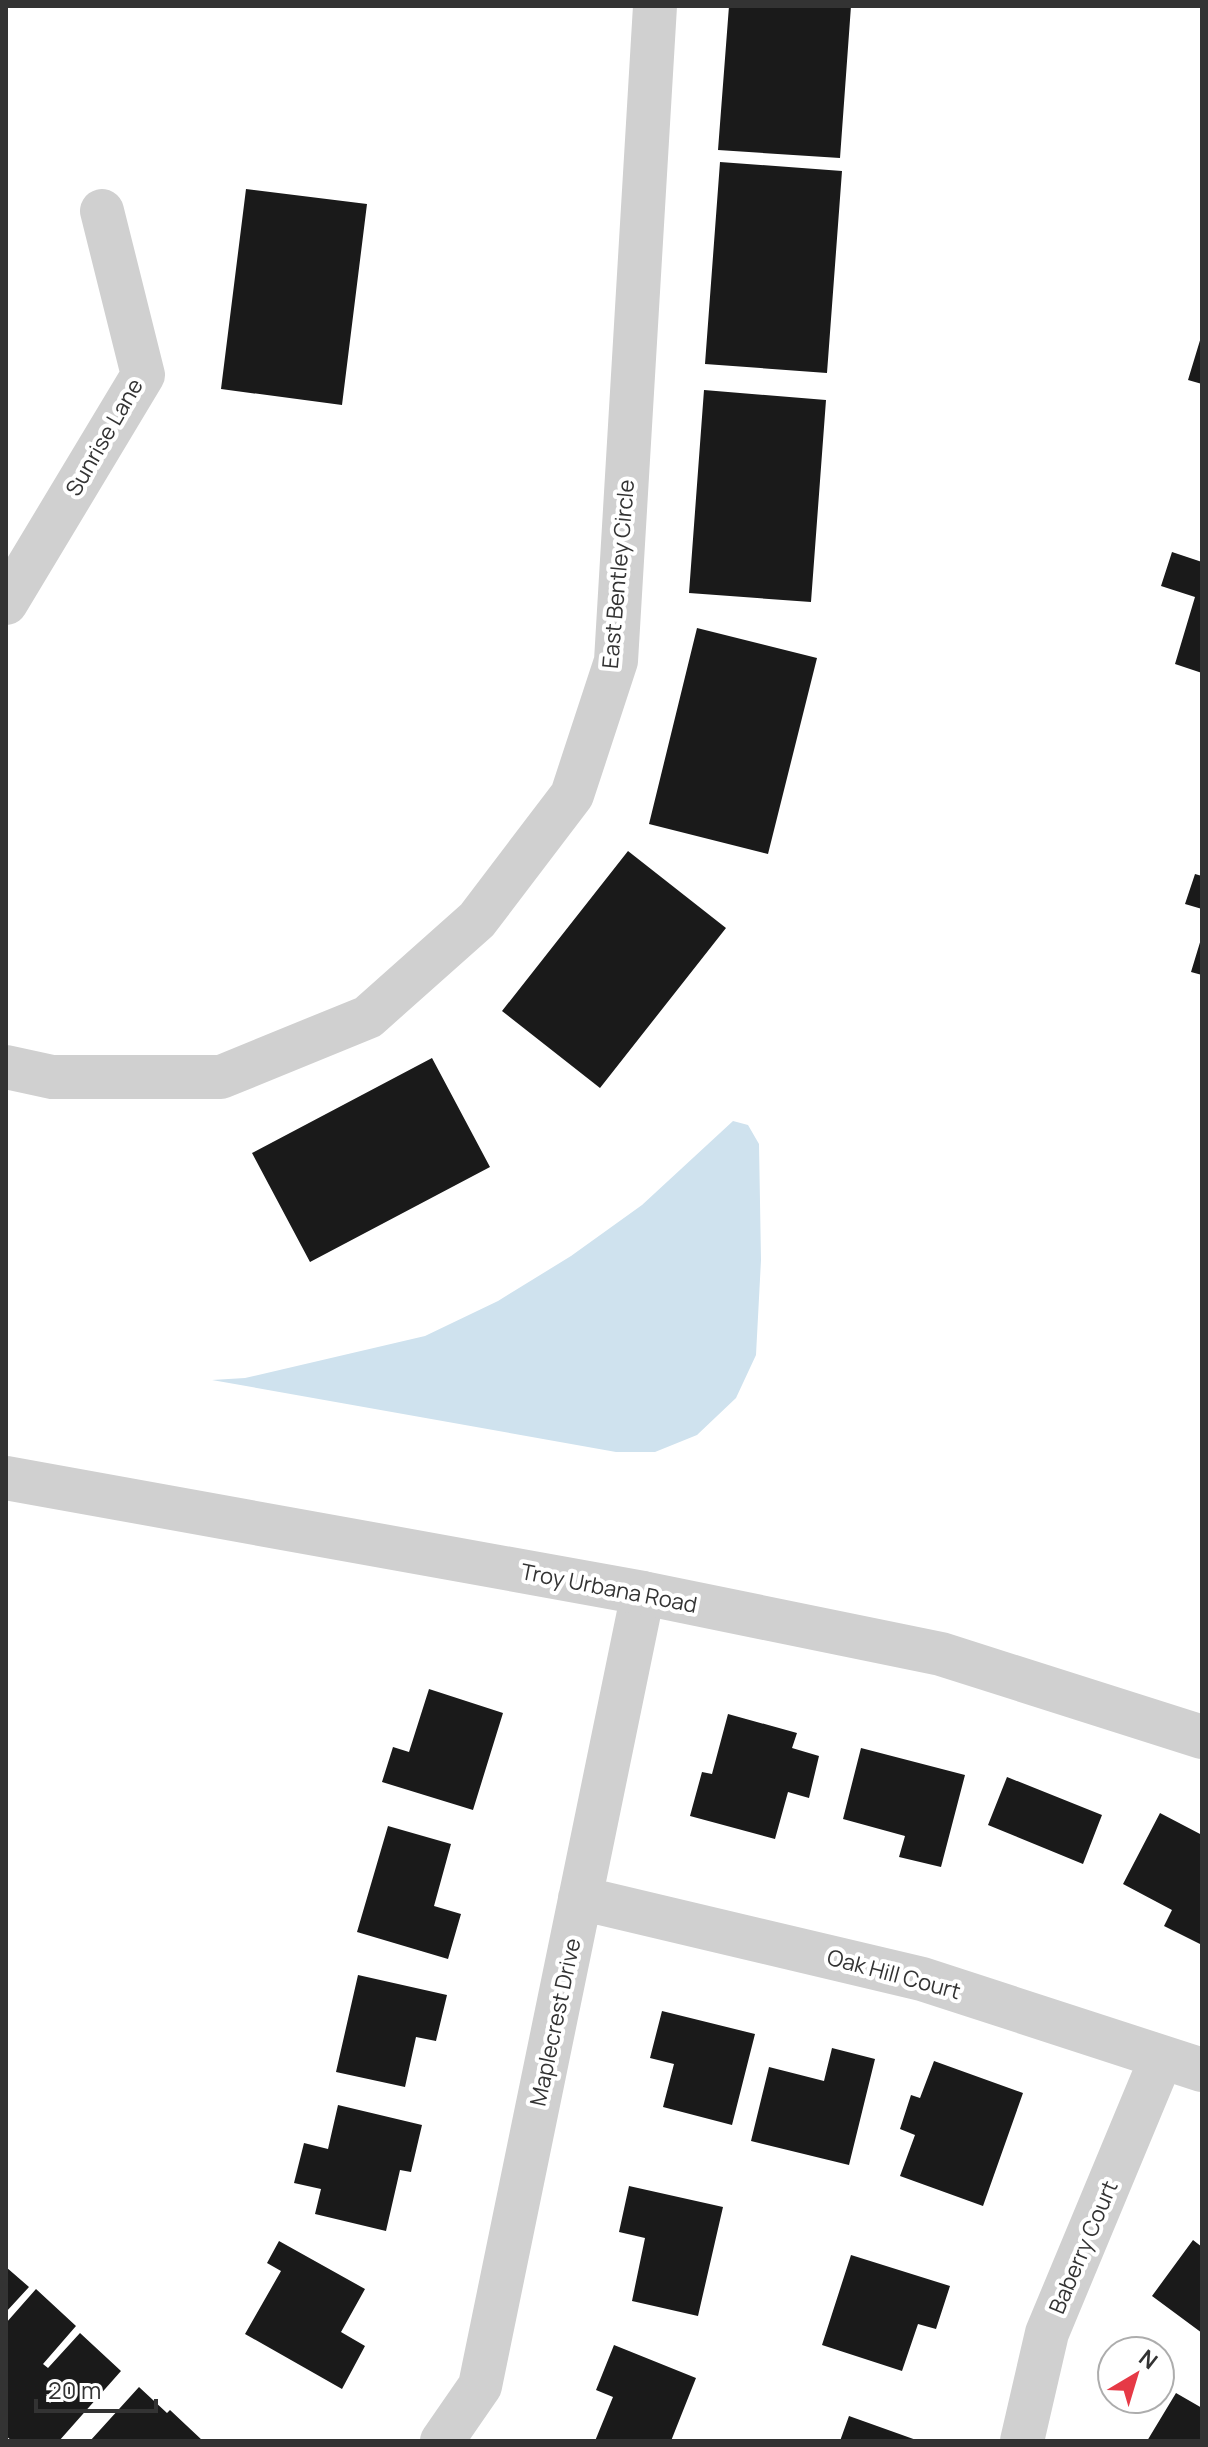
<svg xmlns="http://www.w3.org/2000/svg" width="1208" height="2447" font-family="Manrope,sans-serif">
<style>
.water{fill:#cfe2ee}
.building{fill:#1a1a1a}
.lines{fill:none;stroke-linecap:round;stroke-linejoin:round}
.minor{stroke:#d0d0d0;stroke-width:44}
.tertiary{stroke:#d0d0d0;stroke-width:44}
.labels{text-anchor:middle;stroke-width:8;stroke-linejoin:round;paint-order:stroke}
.street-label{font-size:22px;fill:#333;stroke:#fff}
</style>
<rect width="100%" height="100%" fill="#fff"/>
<path class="water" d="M 733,1121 L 748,1125 L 759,1144 L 761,1260 L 756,1355 L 736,1398 L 697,1435 L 655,1452 L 616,1452 L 212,1380 L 245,1378 L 425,1336 L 498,1301 L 571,1256 L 642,1205 Z"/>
<path class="building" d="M 729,6 L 851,6 L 840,158 L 718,150 Z
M 720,162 L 842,171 L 827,373 L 705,364 Z
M 246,189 L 367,204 L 342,405 L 221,389 Z
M 1201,337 L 1202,337 L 1202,384 L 1188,380 Z
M 704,390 L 826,400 L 811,602 L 689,593 Z
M 1172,552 L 1202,562 L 1202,673 L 1175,664 L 1195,597 L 1161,586 Z
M 697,628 L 817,658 L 768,854 L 649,824 Z
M 628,851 L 726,928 L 600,1088 L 502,1011 Z
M 1195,874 L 1202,876 L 1202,909 L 1185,904 Z
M 1201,939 L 1202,939 L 1202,975 L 1191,972 Z
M 432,1058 L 490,1167 L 310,1262 L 252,1153 Z
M 429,1689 L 503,1713 L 473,1810 L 382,1782 L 393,1747 L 409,1752 Z
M 728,1714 L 797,1733 L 792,1748 L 819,1756 L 809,1798 L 788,1792 L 775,1839 L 690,1816 L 702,1772 L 712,1774 Z
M 861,1748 L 965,1775 L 941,1867 L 899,1857 L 905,1836 L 843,1819 Z
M 1007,1777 L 1102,1815 L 1083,1864 L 988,1825 Z
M 1160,1813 L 1202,1835 L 1202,1945 L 1164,1926 L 1172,1910 L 1123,1884 Z
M 388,1826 L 451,1844 L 434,1906 L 461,1914 L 448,1959 L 357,1932 Z
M 358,1975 L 447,1995 L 436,2041 L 416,2037 L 405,2087 L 336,2072 Z
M 662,2011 L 755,2034 L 732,2125 L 663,2107 L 674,2064 L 650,2058 Z
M 832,2048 L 875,2059 L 849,2165 L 751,2141 L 769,2067 L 824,2081 Z
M 934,2061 L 1023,2093 L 983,2206 L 900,2176 L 915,2135 L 900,2129 L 911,2095 L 920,2098 Z
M 338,2105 L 422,2125 L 411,2172 L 400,2170 L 386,2231 L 315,2214 L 321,2189 L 294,2183 L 304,2143 L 328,2149 Z
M 629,2186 L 723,2207 L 698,2316 L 632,2301 L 645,2238 L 619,2232 Z
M 1193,2240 L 1202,2247 L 1202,2333 L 1152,2296 Z
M 279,2241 L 365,2289 L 341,2332 L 365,2346 L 342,2389 L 245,2334 L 281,2271 L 267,2263 Z
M 851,2255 L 950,2286 L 936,2329 L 918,2324 L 902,2371 L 822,2345 Z
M 6,2267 L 29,2287 L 6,2312 Z
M 36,2289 L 76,2326 L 43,2364 L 48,2368 L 80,2333 L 121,2371 L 59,2441 L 12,2441 L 6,2436 L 6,2323 Z
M 614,2345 L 696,2378 L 671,2441 L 595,2441 L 613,2397 L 596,2390 Z
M 139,2387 L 167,2413 L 170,2410 L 203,2441 L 90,2441 Z
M 1176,2393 L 1202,2408 L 1202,2441 L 1147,2441 Z
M 849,2416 L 919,2441 L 840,2441 Z"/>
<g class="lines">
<path class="minor" d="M 6,603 L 143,375 L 102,211
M 6,1067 L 52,1077 L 221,1077 L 368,1017 L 477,920 L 572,795 L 616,661 L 655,6
M 580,1898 L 922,1979 L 1202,2070
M 442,2441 L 480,2386 L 643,1593
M 1022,2441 L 1047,2333 L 1161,2059"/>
<path class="tertiary" d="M 6,1478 L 643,1593 L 941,1654 L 1202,1737"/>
</g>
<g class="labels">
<g class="street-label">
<text transform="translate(104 437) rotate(-60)" y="8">Sunrise Lane</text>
<text transform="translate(618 574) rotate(-85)" y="8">East Bentley Circle</text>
<text transform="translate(609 1588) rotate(11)" y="8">Troy Urbana Road</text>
<text transform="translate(894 1974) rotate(15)" y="8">Oak Hill Court</text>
<text transform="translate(555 2022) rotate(-78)" y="8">Maplecrest Drive</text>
<text transform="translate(1083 2247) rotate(-67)" y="8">Baberry Court</text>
</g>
</g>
<rect width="1208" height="2447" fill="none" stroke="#333333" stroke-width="16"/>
<g transform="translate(1136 2375) rotate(38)"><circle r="38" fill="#ffffff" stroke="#adadad" stroke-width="2"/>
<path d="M0-6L14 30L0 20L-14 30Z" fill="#e63946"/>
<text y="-12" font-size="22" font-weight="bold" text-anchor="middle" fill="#333333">N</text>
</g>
<path d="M36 2399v12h120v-12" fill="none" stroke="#333333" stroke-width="4"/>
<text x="48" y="2399" font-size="24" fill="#333333" stroke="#ffffff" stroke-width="6" paint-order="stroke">20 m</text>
</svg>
